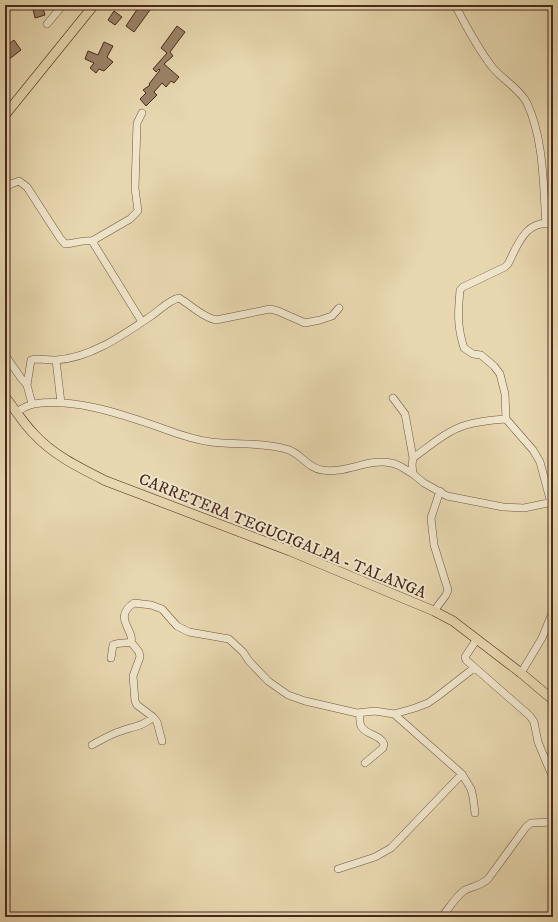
<svg xmlns="http://www.w3.org/2000/svg" width="558" height="922" font-family="'IM FELL DW Pica',serif">
<style>
.building{fill:#9b8368;stroke:#49281c}
.lines{fill:none;stroke-linecap:round;stroke-linejoin:round}
.minor-casing{stroke:#705441;stroke-width:8}
.major-casing{stroke:#49281c;stroke-width:10}
.minor{stroke:#efe5cb;stroke-width:7}
.major{stroke:#e7d7af;stroke-width:9}
.labels{text-anchor:middle;stroke-width:4;stroke-linejoin:round;paint-order:stroke}
.street-label{font-size:16px;fill:#49281c;stroke:#efe5cb}
</style>
<rect width="100%" height="100%" fill="#e7d7af"/>
<filter id="stains"><feTurbulence type="fractalNoise" baseFrequency=".005" numOctaves="4"/><feColorMatrix values="0 0 0 0 .2 0 0 0 0 .09 0 0 0 0 .02 0 0 0 .5 -.17"/></filter>
<radialGradient id="worn" r=".72"><stop offset=".6" stop-color="#630" stop-opacity="0"/><stop offset="1" stop-color="#630" stop-opacity=".3"/></radialGradient>
<path class="building" d="M 32,5 L 42,5 L 45,15 L 35,18 Z
M 140,5 L 143,5 L 150,10 L 134,32 L 126,26 Z
M 114,11 L 122,17 L 115,25 L 108,20 Z
M 177,26 L 185,32 L 170,52 L 173,56 L 164,64 L 179,77 L 174,83 L 171,81 L 166,87 L 162,83 L 154,92 L 157,95 L 146,106 L 140,99 L 146,93 L 143,90 L 150,85 L 149,84 L 160,70 L 159,69 L 156,72 L 153,69 L 167,53 L 161,48 Z
M 14,40 L 21,50 L 8,60 L 5,55 L 5,47 Z
M 104,42 L 113,46 L 107,57 L 113,62 L 104,71 L 99,69 L 96,73 L 90,68 L 94,63 L 85,59 L 88,51 L 98,55 Z"/>
<g class="lines">
<defs>
<path id="minor" d="M 455,5 C 466,26 478,49 493,68 C 503,80 520,89 527,103 C 544,140 543,184 546,224
M 47,24 L 63,5
M 5,188 L 11,184 L 19,181 L 27,187 L 60,238 L 65,244 C 74,244 85,239 92,241 L 142,322
M 92,241 L 130,219 L 138,211 L 135,188 L 137,123 L 142,113
M 5,355 L 21,378 L 27,385
M 56,360 L 61,403
M 393,398 L 405,414 L 406,419 L 413,458 L 412,465 L 413,474 L 424,483 L 447,496 L 503,507 L 524,508 L 553,502
M 32,404 L 27,385 L 31,360 L 34,359 C 41,359 49,360 56,360 C 91,358 123,335 151,316 C 160,310 169,300 179,298 C 191,305 202,317 216,320 L 270,309 L 278,311 L 305,323 L 320,320 L 332,316 L 339,308
M 17,411 C 22,409 28,405 34,404 C 71,398 115,412 150,424 C 171,431 188,439 211,442 C 235,445 262,442 286,449 C 300,452 307,468 322,470 C 346,474 368,458 391,463 C 399,464 406,470 413,474
M 413,458 C 430,446 446,431 466,425 C 479,421 492,420 506,419
M 551,503 L 540,462 L 533,450 L 506,419 L 505,394 L 500,374 L 494,366 L 481,355 L 473,354 L 464,348 C 457,326 458,313 460,290 L 463,287 L 505,267 L 508,264 C 518,244 526,219 553,224
M 434,611 L 446,595 L 448,590 L 434,545 L 431,518 L 440,491
M 477,639 L 465,657 L 466,660 L 530,716 L 534,722 L 538,742 L 553,778
M 111,658 L 113,645 C 119,642 125,644 131,642 C 135,631 112,617 134,603 L 151,605 L 162,609 L 177,626 L 189,632 L 229,639 L 243,652 L 249,661 L 268,681 L 288,695 L 305,701 L 357,713 L 375,711 L 394,714 L 415,708 L 428,703 L 438,696 L 474,668
M 521,673 L 542,638 L 553,611
M 360,713 C 360,717 359,722 361,726 C 365,735 380,734 384,744 L 383,748 L 365,763
M 394,714 L 462,774 L 471,789 L 473,797 L 475,813
M 153,717 L 157,722 L 162,741
M 92,745 C 101,740 111,734 121,731 C 132,727 144,726 153,717 L 137,705 L 135,701 L 133,676 L 140,657 L 139,652 L 131,642
M 338,869 L 375,857 L 391,848 L 462,774
M 442,917 C 449,908 456,896 465,890 C 474,886 480,886 488,879 L 526,827 L 531,823 L 553,822"/>
<path id="major" d="M 5,115 L 94,5
M 5,397 C 15,409 23,423 34,434 C 53,455 80,468 106,481 L 290,551 L 434,611 L 453,621 L 521,673 L 553,700"/>
</defs>
<use href="#minor" class="minor-casing"/>
<use href="#major" class="major-casing"/>
<use href="#minor" class="minor"/>
<use href="#major" class="major"/>
</g>
<g class="labels">
<g class="street-label">
<text transform="translate(283 535) rotate(22)" y="6">CARRETERA TEGUCIGALPA - TALANGA</text>
</g>
</g>
<rect width="558" height="922" fill="none" stroke="#e7d7af" stroke-width="20"/>
<rect x="6" y="6" width="546" height="910" fill="none" stroke="#49281c" stroke-width="2"/>
<rect x="10" y="10" width="538" height="902" fill="none" stroke="#49281c"/>
<rect width="100%" height="100%" filter="url(#stains)"/>
<rect width="100%" height="100%" fill="url(#worn)"/>
</svg>
